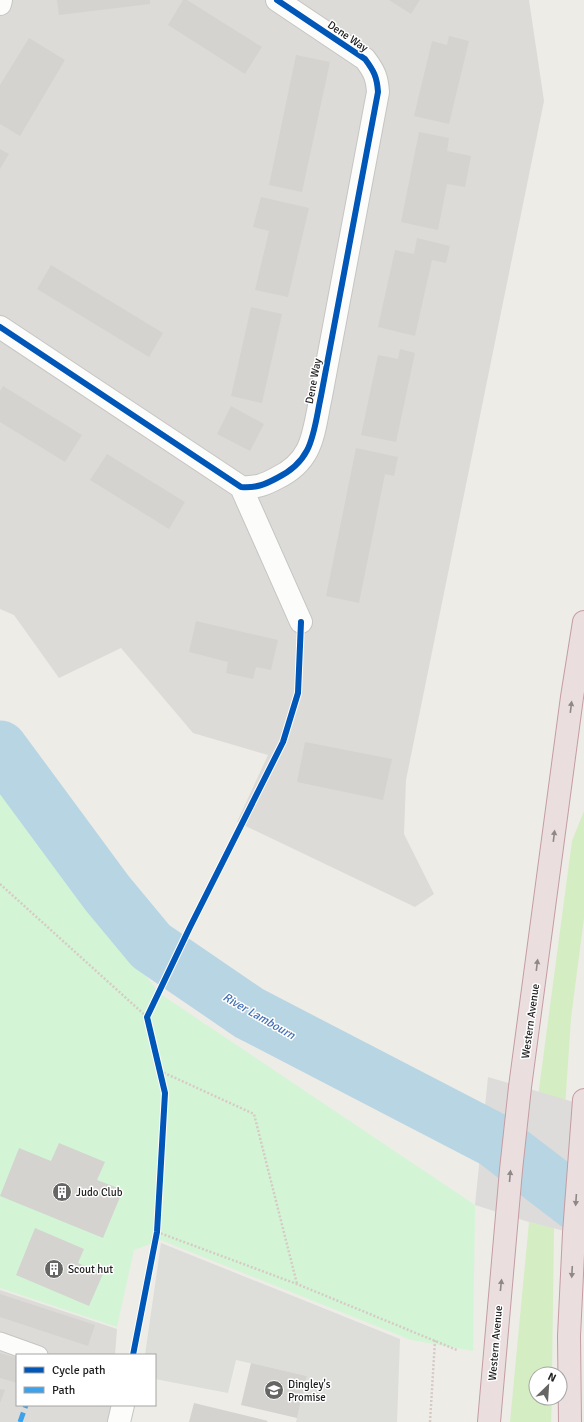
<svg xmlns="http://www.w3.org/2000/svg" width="584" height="1422" font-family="Signika,sans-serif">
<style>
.residential{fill:#dcdbd8}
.grass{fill:#d5edc3}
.park{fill:#d3f5d6}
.parking{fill:#ddddda}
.pier{fill:#dddcda}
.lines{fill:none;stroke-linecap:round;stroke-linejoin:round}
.river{stroke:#b8d5e3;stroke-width:55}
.building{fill:#d5d3cf}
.lane-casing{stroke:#c5c5c3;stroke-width:19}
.street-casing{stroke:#c5c5c3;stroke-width:24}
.highway-casing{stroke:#c49ca3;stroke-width:24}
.path{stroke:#d7cac5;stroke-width:2.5;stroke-dasharray:2 2;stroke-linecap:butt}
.lane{stroke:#fcfcfb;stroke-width:17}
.street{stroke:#fcfcfb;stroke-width:22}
.highway{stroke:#ebdede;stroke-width:22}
.quiet{stroke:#3da2ea;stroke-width:5;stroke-dasharray:10 5;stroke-linecap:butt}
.cycleway-casing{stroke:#fff;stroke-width:8}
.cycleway{stroke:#0057b8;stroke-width:6}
.oneway{fill:#8f8888}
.labels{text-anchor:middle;stroke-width:3;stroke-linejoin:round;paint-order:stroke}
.street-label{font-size:11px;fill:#1e1e1e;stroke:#fff}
.poi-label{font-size:11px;fill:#1e1e1e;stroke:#fff;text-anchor:start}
.water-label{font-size:12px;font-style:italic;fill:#4470b5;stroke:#fff}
</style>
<rect width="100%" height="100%" fill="#edece7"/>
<path class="residential" d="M 0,0 L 529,0 L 544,101 L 406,780 L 404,834 L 434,894 L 415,907 L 237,822 L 268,755 L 193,733 L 121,648 L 59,678 L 14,615 L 0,609 Z
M 0,1290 L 117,1329 L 115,1355 L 17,1355 L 17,1405 L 111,1405 L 110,1422 L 0,1422 Z"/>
<path class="grass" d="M 584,811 L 584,918 L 571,1018 L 562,1153 L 531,1149 L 572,841 Z
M 529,1222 L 554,1228 L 552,1374 L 536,1374 L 536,1398 L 552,1398 L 551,1422 L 510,1422 Z"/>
<path class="park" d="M 0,783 L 159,993 L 475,1205 L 473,1351 L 411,1340 L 161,1240 L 134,1250 L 117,1327 L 0,1288 Z"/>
<path class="parking" d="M 161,1243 L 400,1339 L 397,1422 L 296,1422 L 307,1376 L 236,1360 L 228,1393 L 155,1379 L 155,1355 L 145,1355 Z"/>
<path class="pier" d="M 488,1077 L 584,1105 L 584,1236 L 529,1222 L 475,1205 Z"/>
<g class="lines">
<path class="river" d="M 0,748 L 107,893 L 151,946 L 249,1013 L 494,1140 L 584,1209"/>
</g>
<path class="building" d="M 57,0 L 150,0 L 150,4 L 59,15 Z
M 183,0 L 187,0 L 262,47 L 245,74 L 168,25 Z
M 389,0 L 420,0 L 411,14 Z
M 449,36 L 469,41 L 449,124 L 414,116 L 432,41 L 447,45 Z
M 29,38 L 65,60 L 20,136 L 0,124 L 0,85 Z
M 296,55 L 330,62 L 302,192 L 269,185 Z
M 419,132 L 449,138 L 447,151 L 471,156 L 465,187 L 447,184 L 438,230 L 401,222 Z
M 0,149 L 9,154 L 0,169 Z
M 261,197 L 309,208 L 288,297 L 255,290 L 269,231 L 253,227 Z
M 417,238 L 450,246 L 446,263 L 432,260 L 415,336 L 378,327 L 395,250 L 414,254 Z
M 51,265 L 163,333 L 149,357 L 37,289 Z
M 251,307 L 282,314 L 262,403 L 231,396 Z
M 400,349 L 415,353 L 396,442 L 361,435 L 378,355 L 398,359 Z
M 3,386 L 82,435 L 65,462 L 0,422 L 0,391 Z
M 231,406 L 264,424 L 250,451 L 217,434 Z
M 356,448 L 398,457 L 394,476 L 385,474 L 359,603 L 326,596 Z
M 107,454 L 185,502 L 169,529 L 90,480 Z
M 196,621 L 278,640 L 271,670 L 256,667 L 253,679 L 226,673 L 228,662 L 189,652 Z
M 305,742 L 392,759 L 383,800 L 297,782 Z
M 59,1143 L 105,1162 L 97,1180 L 123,1190 L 103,1238 L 0,1196 L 19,1148 L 51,1161 Z
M 35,1228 L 84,1249 L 78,1263 L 103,1274 L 89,1306 L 16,1275 Z
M 0,1294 L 95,1325 L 88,1346 L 0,1317 Z
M 0,1353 L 17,1358 L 17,1383 L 0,1378 Z
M 251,1363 L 307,1376 L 297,1418 L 241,1405 Z
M 0,1389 L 5,1390 L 0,1403 Z
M 194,1403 L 268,1421 L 267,1422 L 189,1422 Z"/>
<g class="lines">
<defs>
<path id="lane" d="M 0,1341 L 39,1355"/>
<path id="street" d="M 0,4 L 1,0
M 0,327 L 241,487 C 256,488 264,485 277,478 C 314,460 313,433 321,396 L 378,92 C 377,77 374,71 365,59 L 277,0
M 241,487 L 301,622
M 119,1422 L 123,1405"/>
<path id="highway" d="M 489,1422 L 511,1170 L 520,1087 L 572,697 L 584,622
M 570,1422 L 569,1336 L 574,1233 L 584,1100"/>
</defs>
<use href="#lane" class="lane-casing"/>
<use href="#street" class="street-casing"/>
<use href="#highway" class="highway-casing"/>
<path class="path" d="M 0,884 L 147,1017
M 160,1071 L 254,1114 L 297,1284
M 157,1232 L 297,1284 L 457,1350
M 430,1422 L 435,1340"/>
<use href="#lane" class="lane"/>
<use href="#street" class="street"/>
<use href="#highway" class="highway"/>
<path class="quiet" d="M 20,1422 L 26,1405"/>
<defs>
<path id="cycleway" d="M 0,327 L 241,487 C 256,488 264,485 277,478 C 314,460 313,433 321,396 L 378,92 C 377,77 374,71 365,59 L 277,0
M 133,1355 L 157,1232 L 165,1093 L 147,1017 L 190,927 L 283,742 L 298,693 L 301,622"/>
</defs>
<use href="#cycleway" class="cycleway-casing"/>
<use href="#cycleway" class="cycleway"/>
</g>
<defs><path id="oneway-solid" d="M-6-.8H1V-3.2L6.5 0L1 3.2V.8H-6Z"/></defs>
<g class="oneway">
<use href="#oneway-solid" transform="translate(571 707) rotate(-83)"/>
<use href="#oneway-solid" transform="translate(554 836) rotate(-83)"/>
<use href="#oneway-solid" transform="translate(537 965) rotate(-83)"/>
<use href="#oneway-solid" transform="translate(510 1176) rotate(-85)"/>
<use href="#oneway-solid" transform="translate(576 1200) rotate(94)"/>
<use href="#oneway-solid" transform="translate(572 1272) rotate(93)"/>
<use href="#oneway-solid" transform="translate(501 1285) rotate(-84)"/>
</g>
<defs>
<symbol id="building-disc" viewBox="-11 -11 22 22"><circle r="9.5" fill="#666664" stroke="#fff"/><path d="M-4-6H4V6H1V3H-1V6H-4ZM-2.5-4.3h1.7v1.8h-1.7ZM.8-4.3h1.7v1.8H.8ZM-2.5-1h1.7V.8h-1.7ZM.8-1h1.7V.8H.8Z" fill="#fff"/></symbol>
<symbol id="school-disc" viewBox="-11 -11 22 22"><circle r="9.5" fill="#666664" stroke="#fff"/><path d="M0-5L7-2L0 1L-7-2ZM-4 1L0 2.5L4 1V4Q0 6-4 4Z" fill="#fff"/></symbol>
</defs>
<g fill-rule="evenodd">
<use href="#building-disc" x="51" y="1181" width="22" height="22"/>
<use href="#building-disc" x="43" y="1258" width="22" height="22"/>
<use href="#school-disc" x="263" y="1379" width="22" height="22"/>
</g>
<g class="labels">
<g class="street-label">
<text transform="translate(348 36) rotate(34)" y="4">Dene Way</text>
<text transform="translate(313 381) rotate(-79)" y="4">Dene Way</text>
<text transform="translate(530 1021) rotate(-82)" y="4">Western Avenue</text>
<text transform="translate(495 1343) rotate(-85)" y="4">Western Avenue</text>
</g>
<g class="poi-label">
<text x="76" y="1196">Judo Club</text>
<text x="68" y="1273">Scout hut</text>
<text x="288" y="1388">Dingley's<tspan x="288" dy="13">Promise</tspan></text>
</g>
<g class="water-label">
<text transform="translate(259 1016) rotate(30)" y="4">River Lambourn</text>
</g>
</g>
<rect x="16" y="1354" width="140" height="52" fill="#ffffff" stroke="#a5a5a5"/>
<rect x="24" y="1367" width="20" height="6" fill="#0057b8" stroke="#a5a5a5"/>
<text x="52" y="1374" font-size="12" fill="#1e1e1e">Cycle path</text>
<rect x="24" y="1387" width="20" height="6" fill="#3da2ea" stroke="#a5a5a5"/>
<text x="52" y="1394" font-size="12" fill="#1e1e1e">Path</text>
<g transform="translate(548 1386) rotate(25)"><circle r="19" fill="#ffffff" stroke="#a5a5a5"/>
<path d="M0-3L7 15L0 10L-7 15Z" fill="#666664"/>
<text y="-6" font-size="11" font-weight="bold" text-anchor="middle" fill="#1e1e1e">N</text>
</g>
</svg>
